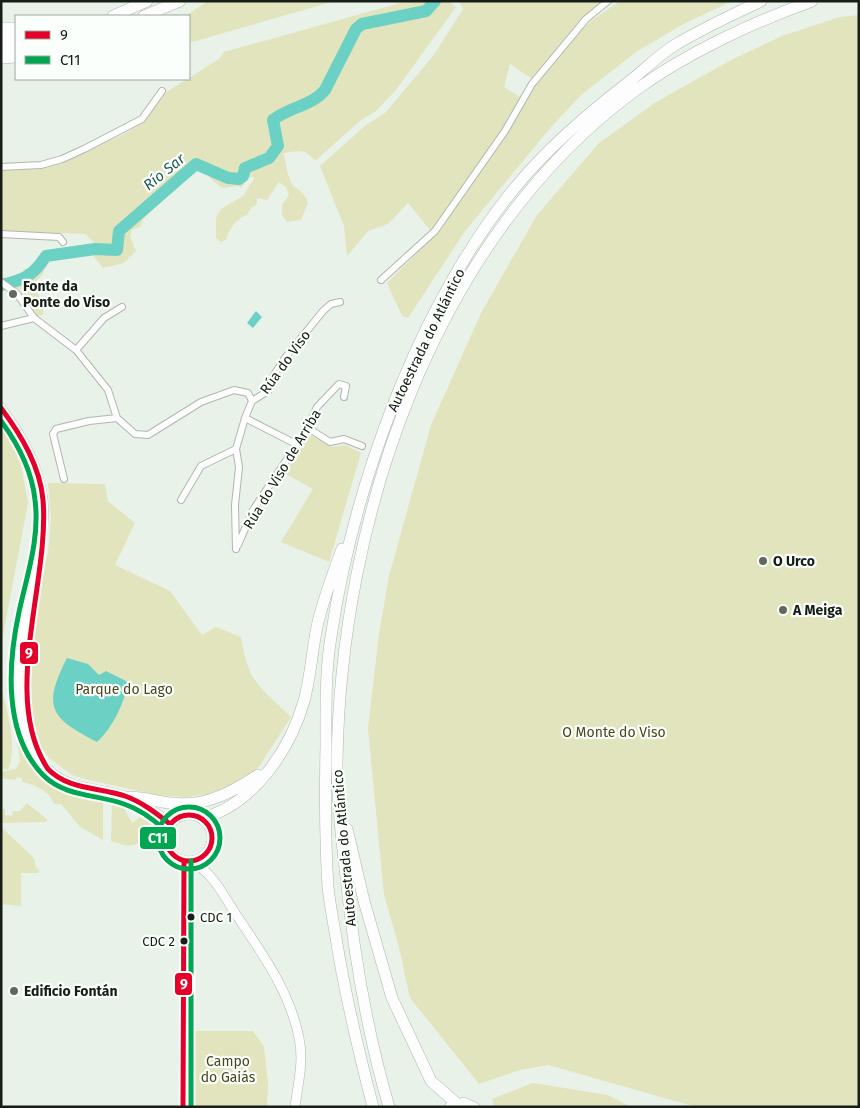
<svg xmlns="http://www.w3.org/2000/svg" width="860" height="1108" font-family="'Fira Sans',sans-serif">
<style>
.green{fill:#e2e4bd}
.water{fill:#6bd1c4}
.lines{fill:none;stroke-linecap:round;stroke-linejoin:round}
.river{stroke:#6bd1c4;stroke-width:12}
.street-casing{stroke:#b0b7b0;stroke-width:8}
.secondary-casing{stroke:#b0b7b0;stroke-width:10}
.highway-casing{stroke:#b0b7b0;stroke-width:12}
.street{stroke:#fcfdfc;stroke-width:6}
.secondary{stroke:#fcfdfc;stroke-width:9}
.highway{stroke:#fcfdfc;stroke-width:11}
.bus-1-casing{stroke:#fbfffb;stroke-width:9}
.bus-2-casing{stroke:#fbfffb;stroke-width:9}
.bus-1{stroke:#e4002b;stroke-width:5}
.bus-2{stroke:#00a651;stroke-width:5}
.poi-dot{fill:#606860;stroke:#fbfffb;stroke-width:2}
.bus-dot{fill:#171d17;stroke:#fbfffb;stroke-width:2}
.labels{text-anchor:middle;stroke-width:4.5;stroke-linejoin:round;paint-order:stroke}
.bus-label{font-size:13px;fill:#171d17;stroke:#fbfffb;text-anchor:start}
.poi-label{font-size:14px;font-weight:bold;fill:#171d17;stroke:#fbfffb;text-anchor:start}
.street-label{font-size:14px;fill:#171d17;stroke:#fbfffb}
.park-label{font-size:14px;fill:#4a461e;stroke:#fbfffb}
.water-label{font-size:15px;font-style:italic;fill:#235b54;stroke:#fbfffb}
.line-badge{stroke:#fbfffb;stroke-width:2}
.badge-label{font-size:14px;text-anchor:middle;font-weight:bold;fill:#fff}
</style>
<rect width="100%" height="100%" fill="#e8f2e8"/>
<path class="green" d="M 208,1 L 335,1 L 189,43 L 189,16 L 185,16 Z
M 407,1 L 449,1 L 456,7 L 396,90 L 376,111 L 360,121 L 315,161 C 305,148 299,151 284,153 C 284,159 289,181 293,185 C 300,192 304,192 308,203 L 301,220 L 287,222 L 282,215 L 282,205 L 289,195 L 286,187 L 279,182 L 267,200 L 257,198 L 257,204 L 250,209 L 247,215 C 237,218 229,229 226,240 L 221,242 L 216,238 L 216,218 L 221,209 L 243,196 L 255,177 L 250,177 L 241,188 L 238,186 L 222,188 L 209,177 L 207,171 L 197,168 L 144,218 L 140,227 L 132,230 L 130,237 L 136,251 L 124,263 L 103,268 L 92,254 L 49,261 L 42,275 L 33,284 L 43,304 L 43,315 L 35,316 L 20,289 L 5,290 L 1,293 L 1,282 L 20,277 L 24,269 L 37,265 L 50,250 L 97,245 L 85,234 L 1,231 L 1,171 L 43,169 L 122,135 L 144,122 L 165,93 L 219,59 L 224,52 Z
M 459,1 L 602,1 L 581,19 L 532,79 L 510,64 L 504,87 L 522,98 L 504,128 L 436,225 L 430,230 L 408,203 L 388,224 L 368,231 L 347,256 L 344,226 L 320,166 L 366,125 L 385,113 L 433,56 L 463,9 Z
M 620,1 L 733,1 L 685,23 L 636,52 L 581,95 L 552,126 L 465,231 L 408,318 L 402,316 L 387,283 L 440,230 L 507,134 L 533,87 L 565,47 L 588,23 Z
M 859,15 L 859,1107 L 696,1107 L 548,1065 L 520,1070 L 479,1084 L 410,998 L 399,947 L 384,895 L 368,729 L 379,634 L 389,576 L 431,425 L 482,311 L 537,215 L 599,143 L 656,102 L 733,59 L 782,36 L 840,17 Z
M 1,427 L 18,449 L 28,503 L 1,646 Z
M 310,435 L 332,447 L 345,445 L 361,453 L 329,562 L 281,542 L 313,489 L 284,473 Z
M 48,483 L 105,484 L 108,501 L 135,523 L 115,565 L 170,591 L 202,635 L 216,627 L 241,637 C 248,683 260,687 291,717 L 259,767 L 232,785 L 208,794 L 186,797 L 158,795 L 84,779 L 72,775 L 49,758 L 39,745 L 33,729 L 29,694 L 30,648 L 37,601 L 48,552 L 51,518 Z
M 1,686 C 7,713 18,743 8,770 L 1,768 Z
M 16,735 L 19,736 C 33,781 61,792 103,801 L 103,840 L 80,827 L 61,804 L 54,804 C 49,790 35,785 22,782 L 22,778 L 17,777 L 15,780 L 1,778 L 1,772 L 16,769 L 20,761 Z
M 27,803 L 48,820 L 45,822 L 1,823 L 1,809 L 5,809 L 5,815 L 12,816 L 13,811 L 20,811 Z
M 112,803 L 124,808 L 132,823 L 140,817 L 158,829 L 149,836 L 154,841 L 127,846 L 111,841 Z
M 1,827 L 34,858 L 36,868 L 39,870 L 38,873 L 21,873 L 21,906 L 1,904 Z
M 189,1031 L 253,1031 L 264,1047 L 268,1083 L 267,1107 L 188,1107 Z
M 533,1083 L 608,1095 L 631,1107 L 494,1107 L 492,1099 Z"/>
<path class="water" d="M 256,311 L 262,317 L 253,328 L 247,323 Z
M 67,658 L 88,664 L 99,675 L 106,671 L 128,682 C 125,702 112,729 97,742 C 50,718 42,707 67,658 Z"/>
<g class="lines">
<path class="river" d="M 1,285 C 24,280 33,276 46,256 L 95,249 L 117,250 L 119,231 L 196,164 L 228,178 L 239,179 L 243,176 L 245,168 L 269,158 L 278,146 L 273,120 C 289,107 312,106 325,90 L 356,29 L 362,24 L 426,11 L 435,1"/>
<defs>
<path id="street" d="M 1,167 L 41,165 L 62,159 L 84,149 L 142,119 L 162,91
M 1,234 L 59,237 L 63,242
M 381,280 L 435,231 L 505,131 L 532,84 L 586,19 L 608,1
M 1,282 L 17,294 L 34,318 L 76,350 L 108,390 L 117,418 L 135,434 L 148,435 L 201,402 L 234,390 L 248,393 L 252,401
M 1,326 L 34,318
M 76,350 L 104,318 L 122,307
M 245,418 L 298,445
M 308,428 L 330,442 L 344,439 L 362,446
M 64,479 L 53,434 L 56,429 L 89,421 L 117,418
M 181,500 L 201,466 L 236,449
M 238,545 L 253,510 L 308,428 L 317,407 L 339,384 L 346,386 L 344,397
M 236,549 L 235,505 L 239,467 L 236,449 L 245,418 L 252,401 L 268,391 L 274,375 L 285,358 L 323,311 L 331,304 L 340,302"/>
<path id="secondary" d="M 1,408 C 22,435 39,466 43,500 C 47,546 30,587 23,631 C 17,674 15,736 48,769 C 68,789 92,787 118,794 C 138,799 155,811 170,824
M166 838a23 23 0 1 1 46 0a23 23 0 1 1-46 0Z
M 191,861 C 212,872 223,894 235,913 C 261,952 290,991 299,1038 C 304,1061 298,1084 295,1107
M 449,1107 L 464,1102 L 475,1107"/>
<path id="highway" d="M 113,16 L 147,1
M 144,16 L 180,1
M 1,28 L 16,28
M 1,38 L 16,37
M 1,47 L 16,46
M 1,58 L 16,57
M 128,797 C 140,797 151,800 163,802 C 200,809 228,795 258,775
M 202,818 C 253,805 290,750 304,701 C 311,676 312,648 318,622 C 324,598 333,573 342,549
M 347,829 L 364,901 L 392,998 L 431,1081 L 456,1103
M 373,1107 C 359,1053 346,999 337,944 C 334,925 330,906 328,887 C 325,840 325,793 326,746 C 326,710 325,673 331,637 C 353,488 415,315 509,195 C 544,151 586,115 630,81 C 645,69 659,55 675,45 C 703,28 732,15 761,1
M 389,1107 C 366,1029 353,949 345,868 C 341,834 337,798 337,763 C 340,521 433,238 636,90 C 686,53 754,22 812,1"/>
</defs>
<use href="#street" class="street-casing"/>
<use href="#secondary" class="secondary-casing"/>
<use href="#highway" class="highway-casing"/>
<use href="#street" class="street"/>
<use href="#secondary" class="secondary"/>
<use href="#highway" class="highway"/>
<defs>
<path id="bus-1" d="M 1,408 C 21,435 40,466 43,500 C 50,581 0,698 48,769 C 68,790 99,787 125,796 C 142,802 156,813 170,824
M166 838a23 23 0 1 1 46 0a23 23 0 1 1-46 0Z
M 183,1107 L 184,861"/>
<path id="bus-2" d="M 1,421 C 18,444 32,471 35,500 C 40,538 27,575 19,612 C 8,663 3,734 43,775 C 65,797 96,794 124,804 C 139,809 153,819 165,830
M158 838a31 31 0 1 1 62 0a31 31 0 1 1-62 0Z
M 191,1107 L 191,861"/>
</defs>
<use href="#bus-1" class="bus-1-casing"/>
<use href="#bus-2" class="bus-2-casing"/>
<use href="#bus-1" class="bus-1"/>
<use href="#bus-2" class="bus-2"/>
</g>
<g class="poi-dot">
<circle cx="13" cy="294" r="5"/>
<circle cx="763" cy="561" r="5"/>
<circle cx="783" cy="610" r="5"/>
<circle cx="14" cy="991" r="5"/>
</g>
<g class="bus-dot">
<circle cx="191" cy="917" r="4.5"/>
<circle cx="184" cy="941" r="4.5"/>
</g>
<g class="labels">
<g class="bus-label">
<text x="200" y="922">CDC 1</text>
<text x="175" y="946" text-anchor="end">CDC 2</text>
</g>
<g class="poi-label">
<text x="23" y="291">Fonte da<tspan x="23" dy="16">Ponte do Viso</tspan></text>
<text x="773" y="566">O Urco</text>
<text x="793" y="615">A Meiga</text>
<text x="24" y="996">Edificio Fontán</text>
</g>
<g class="street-label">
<text transform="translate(426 340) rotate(-64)" y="5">Autoestrada do Atlántico</text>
<text transform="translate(285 362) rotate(-54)" y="5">Rúa do Viso</text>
<text transform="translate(282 469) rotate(-59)" y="5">Rúa do Viso de Arriba</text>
<text transform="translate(344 848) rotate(-95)" y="5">Autoestrada do Atlántico</text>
</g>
<g class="park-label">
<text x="124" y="694">Parque do Lago</text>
<text x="614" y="737">O Monte do Viso</text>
<text x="228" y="1066">Campo<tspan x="228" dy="16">do Gaiás</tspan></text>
</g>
<g class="water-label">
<text transform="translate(164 172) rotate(-39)" y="5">Río Sar</text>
</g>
</g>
<g class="line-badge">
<rect x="19" y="641" width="20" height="24" rx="5" fill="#e4002b"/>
<rect x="139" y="826" width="38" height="24" rx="5" fill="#00a651"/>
<rect x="174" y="972" width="19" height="24" rx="5" fill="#e4002b"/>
</g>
<g class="badge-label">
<text x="29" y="658">9</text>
<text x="158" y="843">C11</text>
<text x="184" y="989">9</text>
</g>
<rect width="860" height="1108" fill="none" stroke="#171d17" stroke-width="5"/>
<rect x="15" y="15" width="175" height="65" fill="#fbfffb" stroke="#a0a5a0"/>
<rect x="25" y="31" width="25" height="8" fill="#e4002b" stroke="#a0a5a0"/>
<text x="60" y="40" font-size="15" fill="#171d17">9</text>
<rect x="25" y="56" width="25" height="8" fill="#00a651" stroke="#a0a5a0"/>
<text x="60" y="65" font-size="15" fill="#171d17">C11</text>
</svg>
